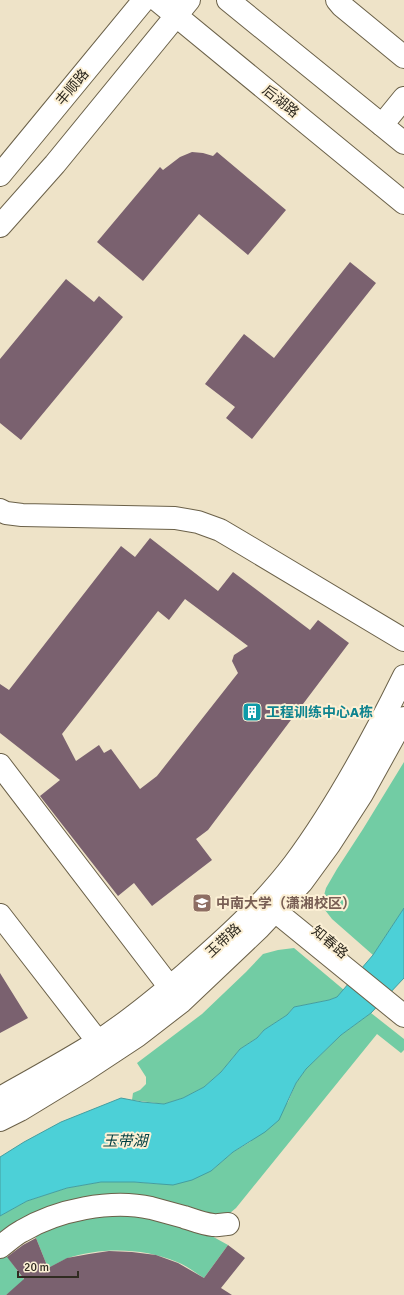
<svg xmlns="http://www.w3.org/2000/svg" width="404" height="1295" font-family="Signika,'Noto Sans SC',sans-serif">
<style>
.green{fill:#72cca4}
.water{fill:#4cd0d7;stroke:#449ea0}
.building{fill:#7a616f;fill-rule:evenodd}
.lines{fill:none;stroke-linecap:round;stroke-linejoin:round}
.minor-casing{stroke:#6b6149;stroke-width:24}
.major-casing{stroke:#6b6149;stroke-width:24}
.minor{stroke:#fff;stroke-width:22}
.major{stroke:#fff;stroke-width:22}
.labels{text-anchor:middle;stroke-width:4;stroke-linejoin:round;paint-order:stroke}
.street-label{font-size:14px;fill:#302b21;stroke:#fcf0d5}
.culture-label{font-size:14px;font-weight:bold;fill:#0d838f;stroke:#fcf0d5;text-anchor:start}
.education-label{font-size:14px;font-weight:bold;fill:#785e54;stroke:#fcf0d5;text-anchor:start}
.water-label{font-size:15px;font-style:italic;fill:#003f42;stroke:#fcf0d5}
</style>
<rect width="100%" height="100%" fill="#eee3c8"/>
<path class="green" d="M 404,762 L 404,908 L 373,955 L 332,919 L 325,910 L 323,899 L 326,888 L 337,869 L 363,829 Z
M 294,948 L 344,990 L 337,997 L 329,1000 L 294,1007 L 287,1015 L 264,1030 L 257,1038 L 240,1049 L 221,1072 L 204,1087 L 183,1098 L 164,1104 L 132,1100 L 133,1093 L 140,1090 L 146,1084 L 146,1077 L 137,1063 L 202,1014 L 246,972 L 263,954 L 278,950 Z
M 371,1013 L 404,1039 L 404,1050 L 401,1053 L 377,1034 L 236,1208 L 230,1213 L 215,1216 L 155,1201 L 0,1238 L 0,1216 L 27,1201 L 67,1188 L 101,1182 L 134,1182 L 158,1184 L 211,1171 L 233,1152 L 250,1142 L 288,1102 L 296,1083 L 306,1069 L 341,1035 Z
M 134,1213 L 199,1229 L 228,1245 L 204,1278 C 196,1273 187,1266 177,1262 C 144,1248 102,1247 68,1258 C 61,1261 55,1265 48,1268 L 34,1233 L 83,1217 Z
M 4,1252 L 25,1281 L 6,1295 L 0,1295 L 0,1256 Z"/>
<path class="water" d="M 404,908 L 404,978 L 371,1013 L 341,1035 L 306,1069 L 296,1083 L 279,1120 L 265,1132 L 233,1152 L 211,1171 L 192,1180 L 173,1185 L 134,1182 L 101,1182 L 67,1188 L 27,1201 L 0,1216 L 0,1157 L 24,1142 L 61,1122 L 121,1098 L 142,1102 L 164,1104 L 183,1098 L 204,1087 L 221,1072 L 240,1049 L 257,1038 L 264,1030 L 287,1015 L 294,1007 L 329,1000 L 337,997 L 373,955 Z"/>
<path class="building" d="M 192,152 L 203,153 L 213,156 L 217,152 L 286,210 L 248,255 L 199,214 L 143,281 L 97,242 L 160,167 L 163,170 L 180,157 Z
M 350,262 L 376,283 L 252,439 L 226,418 L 235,407 L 205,384 L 244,334 L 274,358 Z
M 66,279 L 94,302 L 99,296 L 123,317 L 21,440 L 0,423 L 0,359 Z
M 150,538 L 218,591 L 233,572 L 310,630 L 318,620 L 349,643 L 208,830 L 196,839 L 212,860 L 152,906 L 134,883 L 118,896 L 40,796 L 60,780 L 0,733 L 0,684 L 9,690 L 121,546 L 135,557 ZM 185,599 L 248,646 L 234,655 L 232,661 L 238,673 L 157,776 L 140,789 L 111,749 L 104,753 L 99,745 L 76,761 L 62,734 L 158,611 L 169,620 Z
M 0,973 L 28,1018 L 0,1033 Z
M 36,1238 L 48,1268 L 67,1258 L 89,1254 L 109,1251 L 132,1252 L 156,1255 L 178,1263 L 204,1278 L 228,1245 L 245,1258 L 221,1288 L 232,1295 L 6,1295 L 24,1279 L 7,1257 L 23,1245 Z"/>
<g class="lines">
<defs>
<path id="minor" d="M 337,0 L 342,6 L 404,57
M 382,125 L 404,98
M 0,510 L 6,513 L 22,515 L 175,518 L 198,522 L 220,530 L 242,543 L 404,640
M 0,765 L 178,998
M 264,902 L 404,1016
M 0,915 L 106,1052
M 0,1098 C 32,1080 65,1062 97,1042 C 128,1022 157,998 185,974 C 224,940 263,905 294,864 C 337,806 372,741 404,676
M 0,1120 L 20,1110 L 84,1071 L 137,1036 L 181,1002 L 259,928 L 302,882 L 329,845 L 362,794 L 404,718
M 0,1247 C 7,1242 14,1235 22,1231 C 57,1210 111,1199 151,1208 C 162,1211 173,1214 184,1217 C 193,1220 203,1224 213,1225 C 218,1226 223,1224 228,1224"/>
<path id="major" d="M 157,0 L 404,203
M 228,0 L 404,143
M 0,175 L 144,0
M 0,226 L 55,164 L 189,0"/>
</defs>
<use href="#minor" class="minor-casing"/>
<use href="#major" class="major-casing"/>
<use href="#minor" class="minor"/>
<use href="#major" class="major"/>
</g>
<defs>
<symbol id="building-square" viewBox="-11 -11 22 22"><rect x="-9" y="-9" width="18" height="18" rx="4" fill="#0f9aa8" stroke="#fcf0d5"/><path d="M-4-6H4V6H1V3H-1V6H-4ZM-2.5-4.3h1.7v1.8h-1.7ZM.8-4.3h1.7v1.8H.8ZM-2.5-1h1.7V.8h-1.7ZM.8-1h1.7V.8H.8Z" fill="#fff"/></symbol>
<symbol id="university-square" viewBox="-11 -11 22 22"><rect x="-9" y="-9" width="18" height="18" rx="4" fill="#8d6e63" stroke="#fcf0d5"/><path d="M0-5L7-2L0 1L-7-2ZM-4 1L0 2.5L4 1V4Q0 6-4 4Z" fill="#fff"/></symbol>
</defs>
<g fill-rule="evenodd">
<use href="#building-square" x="241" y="701" width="22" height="22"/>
<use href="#university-square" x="191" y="892" width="22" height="22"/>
</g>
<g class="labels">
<g class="street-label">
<text transform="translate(72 87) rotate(-50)" y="5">丰顺路</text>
<text transform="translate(281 101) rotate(39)" y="5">后湖路</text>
<text transform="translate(223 940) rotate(-43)" y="5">玉带路</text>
<text transform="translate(330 942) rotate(40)" y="5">知春路</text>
</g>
<g class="culture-label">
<text x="266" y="717">工程训练中心A栋</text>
</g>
<g class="education-label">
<text x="216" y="908">中南大学（潇湘校区）</text>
</g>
<g class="water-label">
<text x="125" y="1146">玉带湖</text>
</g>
</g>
<path d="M18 1271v6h60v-6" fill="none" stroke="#302b21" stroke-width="2"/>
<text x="24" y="1271" font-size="12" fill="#302b21" stroke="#fcf0d5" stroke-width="3" paint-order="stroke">20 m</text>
</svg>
